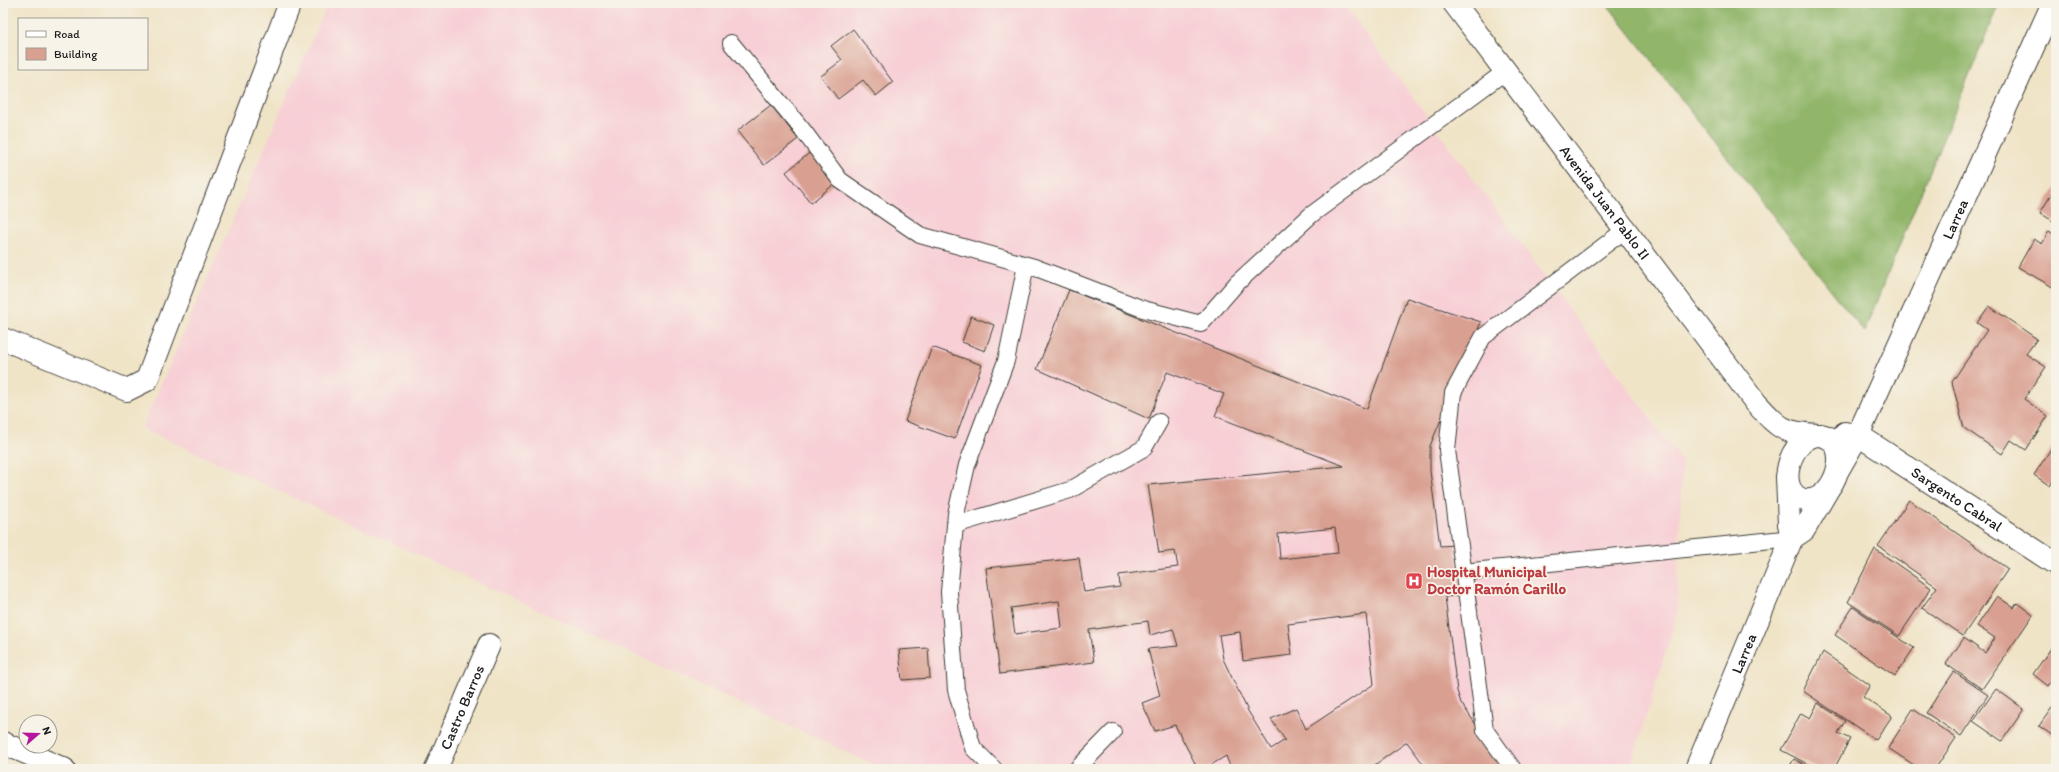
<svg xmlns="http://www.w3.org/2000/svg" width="2059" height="772" font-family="Itim,sans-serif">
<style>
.built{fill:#f7cfd5}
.forest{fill:#91b66b;stroke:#566944}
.building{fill:#d9a092;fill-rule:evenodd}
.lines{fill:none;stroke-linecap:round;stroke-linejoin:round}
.service-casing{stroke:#3c3a36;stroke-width:18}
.minor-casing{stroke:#3c3a36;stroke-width:24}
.secondary-casing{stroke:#3c3a36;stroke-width:24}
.service{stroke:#fff;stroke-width:16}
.minor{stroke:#fff;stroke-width:22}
.secondary{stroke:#fff;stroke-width:22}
.labels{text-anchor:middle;stroke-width:3.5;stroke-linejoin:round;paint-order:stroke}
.street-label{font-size:15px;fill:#1c1c1c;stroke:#f7f3e8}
.health-label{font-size:15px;font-weight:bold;fill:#be3a42;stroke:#f7f3e8;text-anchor:start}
</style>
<rect width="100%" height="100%" fill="#f7f3e8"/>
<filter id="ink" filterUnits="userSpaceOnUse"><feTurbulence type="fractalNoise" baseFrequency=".025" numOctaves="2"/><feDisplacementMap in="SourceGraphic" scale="8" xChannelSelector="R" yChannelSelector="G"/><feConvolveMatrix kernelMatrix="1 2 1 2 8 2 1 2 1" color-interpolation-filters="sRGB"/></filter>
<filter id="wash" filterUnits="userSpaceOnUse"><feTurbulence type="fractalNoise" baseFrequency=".012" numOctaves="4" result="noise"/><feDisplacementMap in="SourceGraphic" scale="16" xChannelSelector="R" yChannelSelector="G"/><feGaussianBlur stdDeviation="0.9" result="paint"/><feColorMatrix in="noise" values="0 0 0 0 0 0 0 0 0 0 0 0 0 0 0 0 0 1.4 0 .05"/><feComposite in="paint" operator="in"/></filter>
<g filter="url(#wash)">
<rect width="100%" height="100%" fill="#f0e4c7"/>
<path class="built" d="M 328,3 L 1343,3 L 1682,461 L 1677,615 L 1630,769 L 883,769 L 142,428 Z"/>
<path class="forest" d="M 1606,3 L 1999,3 L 1864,332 Z"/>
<g id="blocks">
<path class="building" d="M 853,29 L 893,82 L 876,96 L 863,80 L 838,99 L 821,76 L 842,60 L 831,46 Z
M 771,105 L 798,139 L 764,165 L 737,131 Z
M 813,150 L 838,181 L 811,203 L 786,172 Z
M 2056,187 L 2056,223 L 2040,213 Z
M 2049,231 L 2056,236 L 2056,289 L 2018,267 L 2034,239 L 2042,244 Z
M 1069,290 L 1367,409 L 1407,298 L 1481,322 L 1430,446 L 1430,471 L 1440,546 L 1455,545 L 1461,595 L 1445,597 L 1457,691 L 1461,703 L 1507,769 L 1427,769 L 1407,742 L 1369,769 L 1231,769 L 1226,756 L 1204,769 L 1198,769 L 1175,725 L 1155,731 L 1142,703 L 1160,696 L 1148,649 L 1178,646 L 1173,629 L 1150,635 L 1148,621 L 1089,630 L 1094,662 L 1000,674 L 986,568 L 1079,558 L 1084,592 L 1120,587 L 1119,575 L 1178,567 L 1175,551 L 1159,553 L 1148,485 L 1344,466 L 1215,416 L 1224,394 L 1167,372 L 1149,419 L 1037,369 ZM 1335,528 L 1338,553 L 1280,559 L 1278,534 ZM 1059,601 L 1062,628 L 1015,634 L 1011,608 ZM 1366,614 L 1374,684 L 1306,729 L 1296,708 L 1271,719 L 1285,740 L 1271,749 L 1248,711 L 1223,659 L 1219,635 L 1240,632 L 1243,661 L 1292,655 L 1288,624 Z
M 1989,306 L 2037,339 L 2026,354 L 2046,367 L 2024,399 L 2048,416 L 2026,450 L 2011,440 L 2002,454 L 1964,428 L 1952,382 L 1987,330 L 1977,323 Z
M 971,316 L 994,325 L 985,351 L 962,342 Z
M 932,347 L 982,365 L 955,439 L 905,421 Z
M 2056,441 L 2056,476 L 2050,486 L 2034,475 Z
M 1909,500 L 2008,569 L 1963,636 L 1922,608 L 1937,587 L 1878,546 Z
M 1875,549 L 1931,588 L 1899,636 L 1848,602 Z
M 1997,596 L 2014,608 L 2017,603 L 2033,615 L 1982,689 L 1946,664 L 1964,638 L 1985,653 L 1995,638 L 1977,626 Z
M 1853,607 L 1914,648 L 1895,676 L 1835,635 Z
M 2056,641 L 2056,674 L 2048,686 L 2033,674 Z
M 928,648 L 930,678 L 902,680 L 899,650 Z
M 1823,652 L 1870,685 L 1863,697 L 1892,716 L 1876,740 L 1803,691 Z
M 1954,672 L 1988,695 L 1961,736 L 1926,713 Z
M 1996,689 L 2024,709 L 2002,741 L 1973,721 Z
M 2056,702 L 2056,738 L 2039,726 Z
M 1818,703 L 1845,721 L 1838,733 L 1850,739 L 1834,769 L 1817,769 L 1781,750 L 1801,713 L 1810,718 Z
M 1913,709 L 1956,738 L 1935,769 L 1920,769 L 1888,748 Z
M 1794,759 L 1813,769 L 1788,769 Z"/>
</g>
</g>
<g filter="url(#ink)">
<use href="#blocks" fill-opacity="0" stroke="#3c3a36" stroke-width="1"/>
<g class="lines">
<defs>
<path id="service" d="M 731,43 L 802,129 L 840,180 L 920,235 L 1034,267 L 1143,309 L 1201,324 L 1237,283 L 1311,215 L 1506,71
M 955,525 L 1070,490 L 1144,448 L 1159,422
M 1463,572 L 1792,538
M 994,769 L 973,748 L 956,690 L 949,592 L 956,514 L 967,465 L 1006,361 L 1026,265
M 1077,769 L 1113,732
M 1513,769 L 1485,730 L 1447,450 L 1453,393 L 1483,337 L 1625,230"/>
<g id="minor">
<path d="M 3,339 L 127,390 L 147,380 L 290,3"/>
<path id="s1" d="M 1845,433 L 1858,435 L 2056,564"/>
<path id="s2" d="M 1838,470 L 1858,435 L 2053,3"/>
<path d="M 3,743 L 64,769"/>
<path id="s3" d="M 436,769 L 489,645"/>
</g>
<g id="secondary">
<path id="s4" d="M 1454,3 L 1756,403 C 1779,428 1782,433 1818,435"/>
<path d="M 1820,435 C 1856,440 1835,504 1805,500 C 1773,494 1789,435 1820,435 Z"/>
<path d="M 1787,477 L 1789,524 L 1792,538"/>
<path id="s5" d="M 1696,769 L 1792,538 L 1804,530 L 1827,491"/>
</g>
</defs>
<use href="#service" class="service-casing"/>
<use href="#minor" class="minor-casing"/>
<use href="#secondary" class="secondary-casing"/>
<use href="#service" class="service"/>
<use href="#minor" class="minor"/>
<use href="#secondary" class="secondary"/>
</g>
</g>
<defs>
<symbol id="hospital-square" viewBox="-11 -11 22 22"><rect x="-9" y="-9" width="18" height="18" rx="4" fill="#e0444e" stroke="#f7f3e8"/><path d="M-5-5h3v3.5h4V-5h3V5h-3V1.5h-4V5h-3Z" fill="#fff"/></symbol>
</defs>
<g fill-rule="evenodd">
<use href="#hospital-square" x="1404" y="571" width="20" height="20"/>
</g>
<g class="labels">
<g class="street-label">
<text dy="5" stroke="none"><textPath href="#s4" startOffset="250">Avenida Juan Pablo II</textPath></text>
<text dy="5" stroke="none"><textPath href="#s2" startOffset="277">Larrea</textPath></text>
<text dy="5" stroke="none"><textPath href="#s1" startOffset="131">Sargento Cabral</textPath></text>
<text dy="5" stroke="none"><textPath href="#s5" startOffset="125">Larrea</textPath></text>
<text dy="5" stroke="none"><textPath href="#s3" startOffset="67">Castro Barros</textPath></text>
</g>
<g class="health-label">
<text x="1427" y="577">Hospital Municipal<tspan x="1427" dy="17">Doctor Ramón Carillo</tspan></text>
</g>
</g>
<rect width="2059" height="772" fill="none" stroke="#f7f3e8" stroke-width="16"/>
<rect x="18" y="18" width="130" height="52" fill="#f7f3e8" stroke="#9f9d96"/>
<rect x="26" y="31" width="20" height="6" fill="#ffffff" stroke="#9f9d96"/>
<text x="54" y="38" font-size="12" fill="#1c1c1c">Road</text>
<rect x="26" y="48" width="20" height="12" fill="#d9a092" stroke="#9f9d96"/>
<text x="54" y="58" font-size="12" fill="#1c1c1c">Building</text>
<g transform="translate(38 734) rotate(70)"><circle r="19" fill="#f7f3e8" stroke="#9f9d96"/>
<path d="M0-3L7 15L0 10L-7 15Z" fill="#b5179e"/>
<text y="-6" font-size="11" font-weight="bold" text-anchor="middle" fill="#1c1c1c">N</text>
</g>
</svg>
